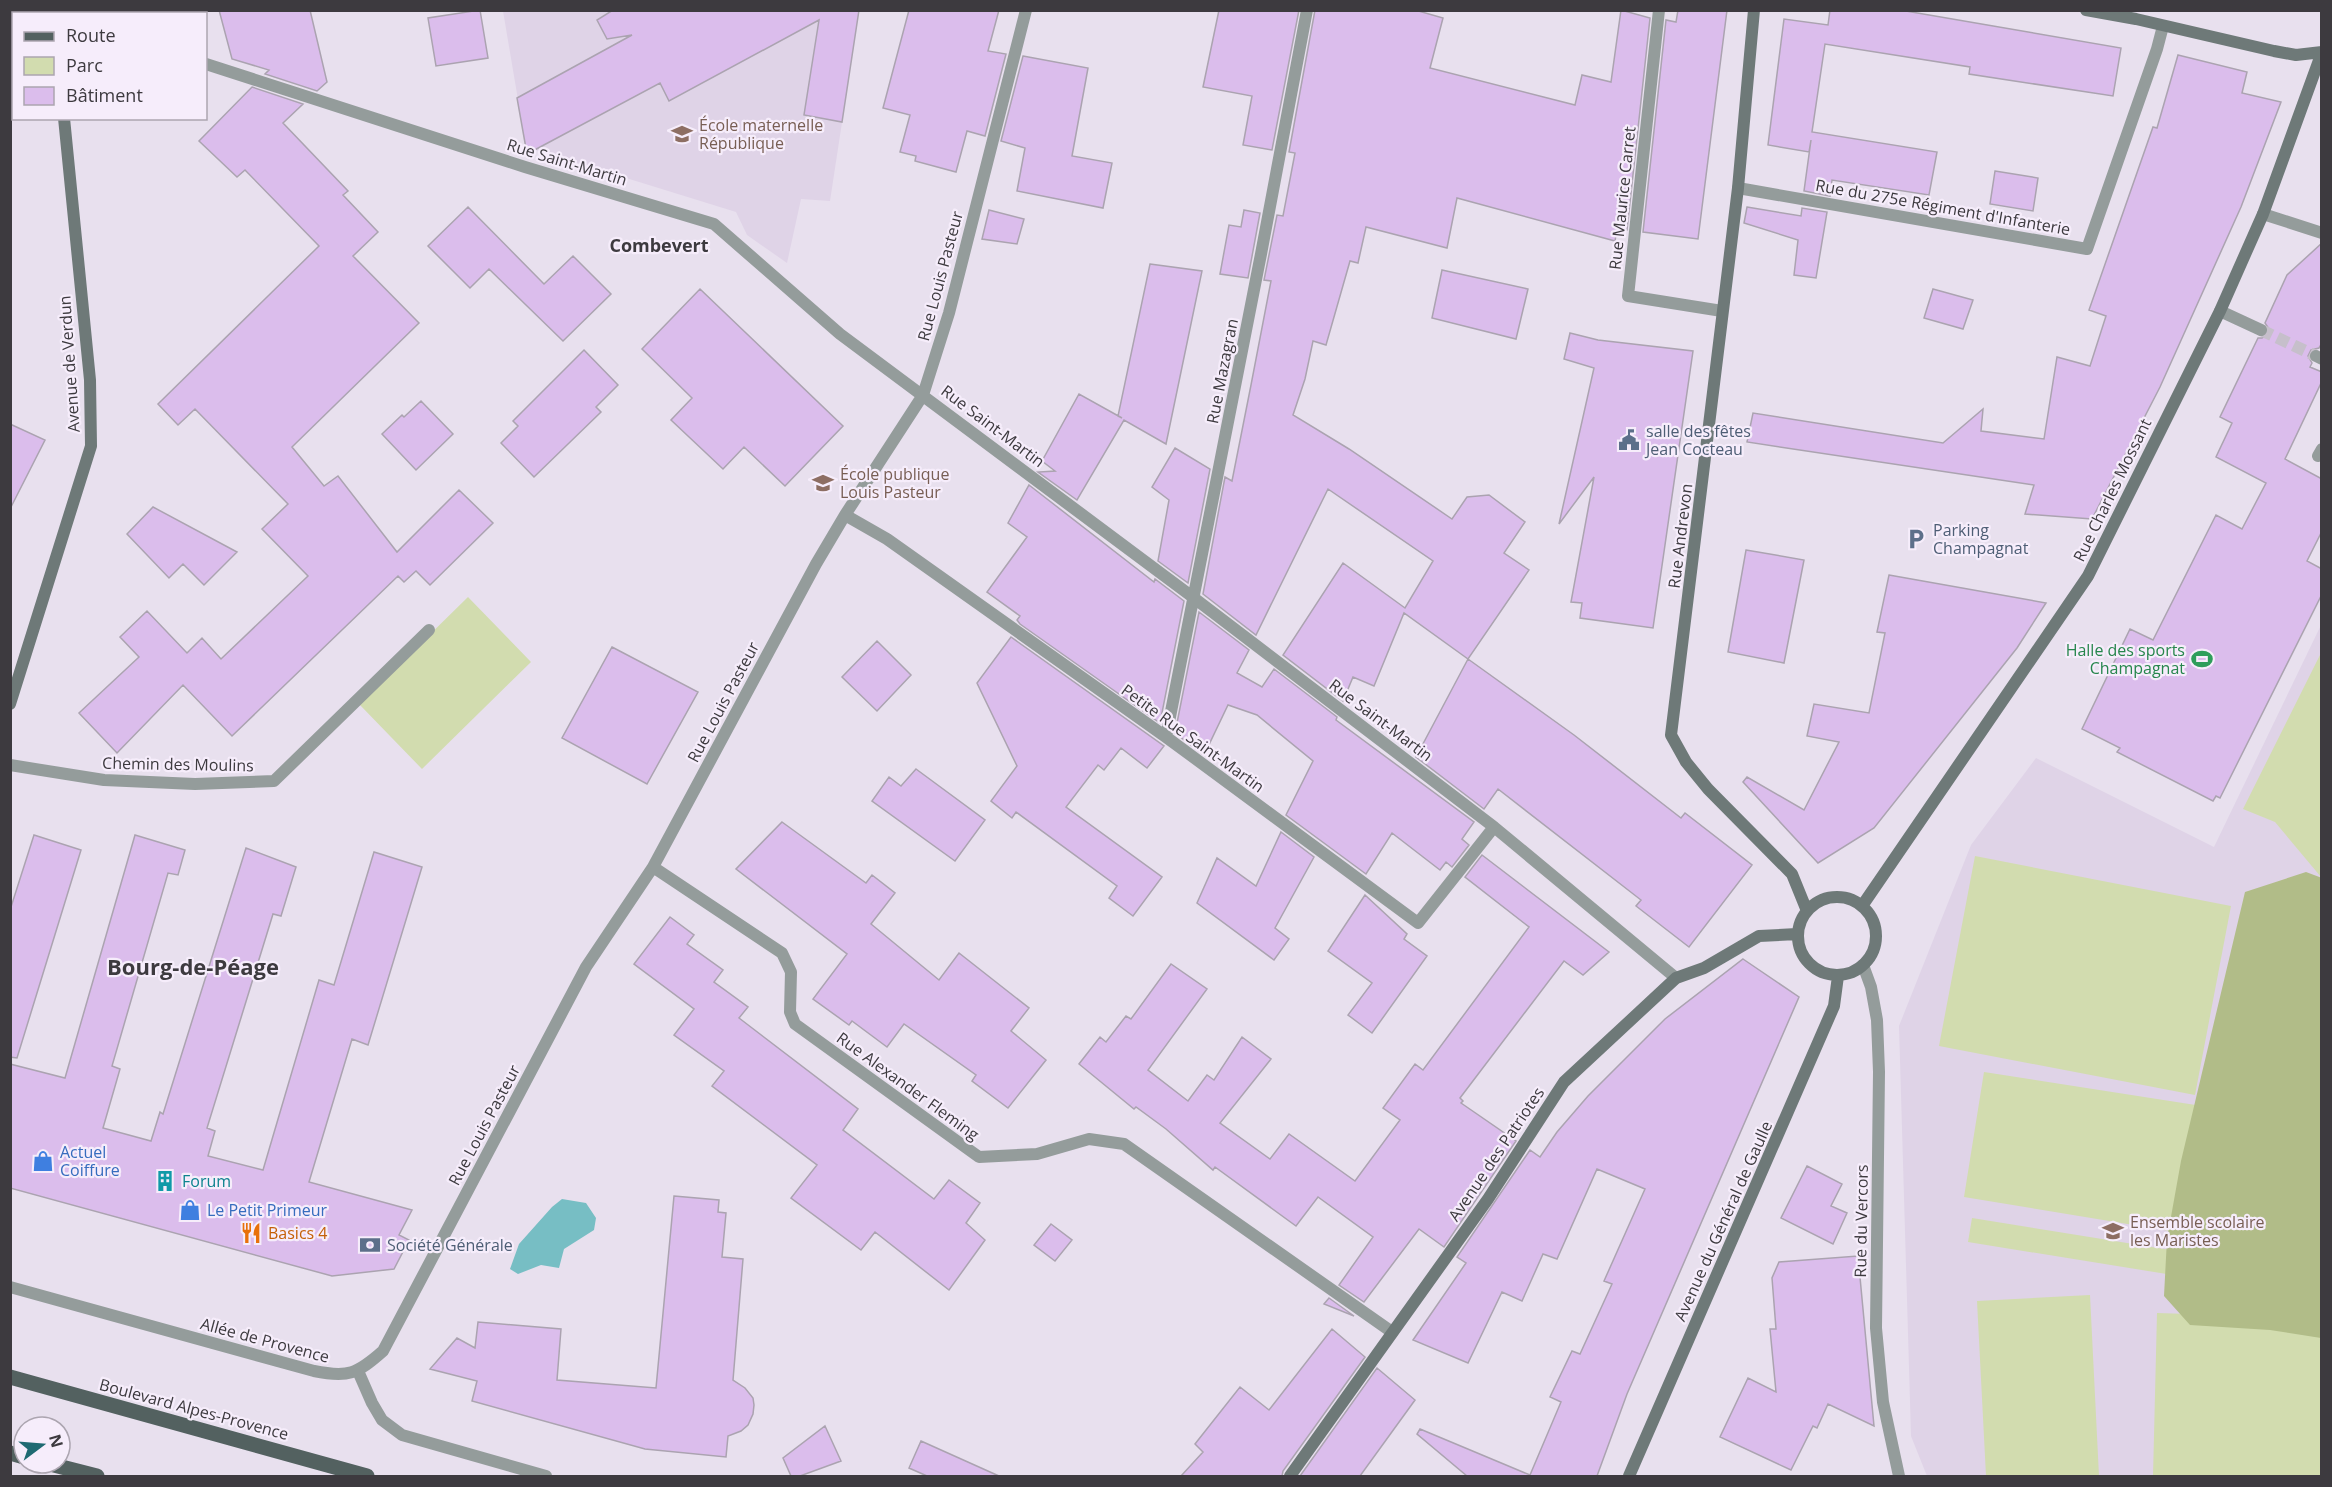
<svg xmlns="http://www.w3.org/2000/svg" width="2332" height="1487" font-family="'Open Sans',sans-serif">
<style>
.built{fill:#dfd3e7}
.green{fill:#d2dcaf}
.forest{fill:#b1bc88}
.water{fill:#77bec4}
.building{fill:#dbbdec;stroke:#aba3b0;stroke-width:1.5}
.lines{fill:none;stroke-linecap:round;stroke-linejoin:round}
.street-tunnel{stroke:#c6bfcb;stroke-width:12;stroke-dasharray:12 6;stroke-linecap:butt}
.street{stroke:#949c9b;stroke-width:12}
.secondary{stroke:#6e7978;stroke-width:12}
.primary{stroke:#536160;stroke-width:15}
.labels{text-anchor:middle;stroke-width:4.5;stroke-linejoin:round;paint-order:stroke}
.education-label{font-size:16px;fill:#785e54;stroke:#f6edfb;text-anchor:start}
.street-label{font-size:16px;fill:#3d3a3f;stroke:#f6edfb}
.service-label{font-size:16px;fill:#4e5e75;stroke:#f6edfb;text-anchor:start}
.leisure-label{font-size:16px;fill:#27864d;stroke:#f6edfb;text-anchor:end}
.shop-label{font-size:16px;fill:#366cbe;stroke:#f6edfb;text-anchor:start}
.culture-label{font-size:16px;fill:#0d838f;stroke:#f6edfb;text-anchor:start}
.food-label{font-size:16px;fill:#c56008;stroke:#f6edfb;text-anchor:start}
.neighbourhood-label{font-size:18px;font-weight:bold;fill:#3d3a3f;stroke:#f6edfb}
.district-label{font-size:22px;font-weight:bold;fill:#3d3a3f;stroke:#f6edfb}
</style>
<rect width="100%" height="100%" fill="#e8e0ee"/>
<path class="built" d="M 503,11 L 859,11 L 830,201 L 801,199 L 787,263 L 747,235 L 736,212 L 526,147 Z
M 2321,625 L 2321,1476 L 1927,1476 L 1911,1436 L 1899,1026 L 1971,845 L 2036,758 L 2214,847 Z"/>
<path class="green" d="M 468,597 L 531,662 L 422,769 L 359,704 Z
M 2321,653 L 2321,877 L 2275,822 L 2243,809 Z
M 1975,856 L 2231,906 L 2195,1095 L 1939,1046 Z
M 1984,1072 L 2202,1106 L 2182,1233 L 1964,1197 Z
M 1972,1218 L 2183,1252 L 2179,1276 L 1968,1242 Z
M 2090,1295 L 2099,1476 L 1986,1476 L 1977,1301 Z
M 2157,1313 L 2321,1318 L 2321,1476 L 2153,1476 Z"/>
<path class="forest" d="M 2306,872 L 2322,878 L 2321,1338 L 2270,1330 L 2190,1325 L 2164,1296 L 2167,1239 L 2181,1161 L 2245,892 Z"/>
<path class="water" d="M 562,1199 L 586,1203 L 596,1218 L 594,1230 L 564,1249 L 559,1268 L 541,1265 L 518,1274 L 510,1269 L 519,1244 L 552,1207 Z"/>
<path class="building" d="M 219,10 L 310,10 L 327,82 L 317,91 L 265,74 L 269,70 L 232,59 Z
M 480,10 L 488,58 L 436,66 L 428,18 Z
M 613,10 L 859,10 L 842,122 L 804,115 L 819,20 L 669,101 L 660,83 L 527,154 L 517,98 L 632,35 L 607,39 L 597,20 Z
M 909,10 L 999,10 L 988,51 L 1006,54 L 985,136 L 967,131 L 956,172 L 915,161 L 916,156 L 900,152 L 910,115 L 883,108 Z
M 1219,10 L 1299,10 L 1272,150 L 1243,145 L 1252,96 L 1203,87 Z
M 1315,10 L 1415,10 L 1443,18 L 1430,68 L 1575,105 L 1582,75 L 1611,82 L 1621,10 L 1650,18 L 1627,230 L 1617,229 L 1615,241 L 1457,198 L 1447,248 L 1366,227 L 1358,263 L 1350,261 L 1326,345 L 1313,341 L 1305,379 L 1293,415 L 1349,449 L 1452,519 L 1467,497 L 1489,495 L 1525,522 L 1504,553 L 1529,570 L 1468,659 L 1404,613 L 1374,686 L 1353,677 L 1343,701 L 1283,655 L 1343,563 L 1405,608 L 1433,561 L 1328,489 L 1256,635 L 1203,594 L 1225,477 L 1232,481 L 1251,385 L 1271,281 L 1264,280 L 1277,215 L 1283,216 L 1295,153 L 1289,152 Z
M 1678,10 L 1727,10 L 1698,239 L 1643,232 L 1666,20 L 1676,22 Z
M 1830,10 L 1900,10 L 2121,48 L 2113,96 L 1969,74 L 1970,67 L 1825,44 L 1812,132 L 1937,152 L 1929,195 L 1832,180 L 1830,196 L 1804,191 L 1811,140 L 1809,152 L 1768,145 L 1784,19 L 1828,25 Z
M 2178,55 L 2247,72 L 2242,93 L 2281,102 L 2241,207 L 2160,387 L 2092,519 L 2025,514 L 2034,485 L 1747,442 L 1753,413 L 1943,443 L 1983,409 L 1981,431 L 2044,439 L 2057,357 L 2090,366 L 2106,316 L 2089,310 L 2153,127 L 2157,128 Z
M 1023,56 L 1088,68 L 1072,156 L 1112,163 L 1103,208 L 1017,191 L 1025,148 L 1001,141 Z
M 252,87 L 303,104 L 283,123 L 348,191 L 343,195 L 378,232 L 353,256 L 419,323 L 292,447 L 324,486 L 338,476 L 397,552 L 459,490 L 493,523 L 430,585 L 416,571 L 404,582 L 398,576 L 232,736 L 183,685 L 117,753 L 79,713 L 139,657 L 120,637 L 147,611 L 187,653 L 202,638 L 221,659 L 308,576 L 262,529 L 288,504 L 195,409 L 178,425 L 158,404 L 319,246 L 245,170 L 237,177 L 199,141 Z
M 1995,171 L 2038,178 L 2033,211 L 1990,204 Z
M 468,207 L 544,284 L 573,256 L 611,294 L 563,341 L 489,269 L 470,288 L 428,246 Z
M 1747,207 L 1801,216 L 1802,208 L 1827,212 L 1816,278 L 1794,275 L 1798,240 L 1744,223 Z
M 989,210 L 1024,219 L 1017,244 L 982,239 Z
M 1244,210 L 1260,213 L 1248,278 L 1220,274 L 1229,225 L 1241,227 Z
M 2322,243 L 2322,343 L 2319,348 L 2311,350 L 2308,356 L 2312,363 L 2310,367 L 2322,372 L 2322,381 L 2285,459 L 2322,479 L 2322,531 L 2307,561 L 2322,569 L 2322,594 L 2220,798 L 2216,796 L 2213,801 L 2117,752 L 2120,748 L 2082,729 L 2130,629 L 2153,640 L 2216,515 L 2242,529 L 2266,483 L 2216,457 L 2232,423 L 2220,417 L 2258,338 L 2262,338 L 2268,334 L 2269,329 L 2265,323 L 2287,275 Z
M 1150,264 L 1202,271 L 1166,444 L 1124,420 L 1077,500 L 1038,472 L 1055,471 L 1042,461 L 1079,394 L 1122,418 L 1118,416 Z
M 1442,270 L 1528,289 L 1516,339 L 1432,318 Z
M 700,289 L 843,426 L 785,486 L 744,447 L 723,469 L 671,420 L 692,398 L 642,349 Z
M 1933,289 L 1973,300 L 1963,329 L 1924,318 Z
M 1570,333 L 1598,340 L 1693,351 L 1653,628 L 1580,618 L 1582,603 L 1571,602 L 1594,477 L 1559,524 L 1594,368 L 1564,359 Z
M 584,350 L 618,385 L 596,407 L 601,412 L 534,477 L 501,443 L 518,426 L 513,421 Z
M 421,401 L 453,434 L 416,470 L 382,434 L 402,415 L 404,417 Z
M 10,424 L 45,440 L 10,509 Z
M 1175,448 L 1210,469 L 1188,583 L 1158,561 L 1169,500 L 1152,487 Z
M 1029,485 L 1154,582 L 1155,579 L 1184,601 L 1160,723 L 1020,624 L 1017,620 L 1020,616 L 987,592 L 1027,537 L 1008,523 Z
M 153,507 L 237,552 L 204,585 L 183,564 L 169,578 L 127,534 Z
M 1746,550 L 1804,560 L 1784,663 L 1728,652 Z
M 1889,575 L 2046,603 L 2017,648 L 1874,828 L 1818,863 L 1743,782 L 1747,777 L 1804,810 L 1839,742 L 1807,736 L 1814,704 L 1869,713 L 1885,633 L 1877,632 Z
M 1199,612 L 1249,650 L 1237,673 L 1262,687 L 1274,669 L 1337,717 L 1336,720 L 1474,822 L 1462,839 L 1469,845 L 1452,867 L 1446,862 L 1440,870 L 1392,833 L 1366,874 L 1286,815 L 1313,761 L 1257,715 L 1228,705 L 1204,755 L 1175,733 Z
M 1011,637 L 1164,746 L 1147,768 L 1121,748 L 1104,770 L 1098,765 L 1066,807 L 1162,877 L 1133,916 L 1109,898 L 1117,886 L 1016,812 L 1012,818 L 991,801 L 1017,766 L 977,683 Z
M 877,641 L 911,675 L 877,711 L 842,677 Z
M 612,647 L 698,692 L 647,784 L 562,738 Z
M 1468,659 L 1574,735 L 1681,818 L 1685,813 L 1752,865 L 1689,947 L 1636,906 L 1641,900 L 1498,789 L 1484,809 L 1416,757 Z
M 916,769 L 985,820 L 955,861 L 872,801 L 889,777 L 901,786 Z
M 782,822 L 866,883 L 872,875 L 895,893 L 871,924 L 939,980 L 959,953 L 1029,1008 L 1011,1031 L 1046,1060 L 1008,1108 L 972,1081 L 976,1075 L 904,1024 L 887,1047 L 852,1021 L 849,1025 L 813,999 L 847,954 L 736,869 Z
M 1281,832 L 1314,857 L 1275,928 L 1289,939 L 1274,960 L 1197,903 L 1217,858 L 1256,886 Z
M 34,835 L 81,850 L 17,1058 L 10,1057 L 10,910 Z
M 135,835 L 185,850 L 178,875 L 168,873 L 112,1066 L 120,1069 L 103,1128 L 151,1141 L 160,1112 L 163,1114 L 246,848 L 296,867 L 281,916 L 273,914 L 207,1128 L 215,1131 L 208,1156 L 263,1170 L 319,980 L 334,985 L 374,852 L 422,867 L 368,1045 L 352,1039 L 309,1182 L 412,1210 L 399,1235 L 409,1240 L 394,1269 L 332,1276 L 10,1188 L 10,1064 L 65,1078 Z
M 1482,855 L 1609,952 L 1583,975 L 1564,961 L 1460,1098 L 1463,1101 L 1461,1103 L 1516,1141 L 1444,1247 L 1419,1229 L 1364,1302 L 1339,1285 L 1373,1237 L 1318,1197 L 1296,1226 L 1215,1167 L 1213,1170 L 1166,1129 L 1136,1107 L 1134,1109 L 1079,1064 L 1100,1037 L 1106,1042 L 1126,1016 L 1131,1019 L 1171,964 L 1207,989 L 1148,1070 L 1188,1101 L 1207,1075 L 1214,1080 L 1242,1037 L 1271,1059 L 1220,1123 L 1270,1159 L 1289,1134 L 1355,1181 L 1400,1120 L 1383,1108 L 1415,1064 L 1423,1070 L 1529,927 L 1465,877 Z
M 1365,895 L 1407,934 L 1404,939 L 1427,956 L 1372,1033 L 1348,1015 L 1372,983 L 1328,951 Z
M 670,917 L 694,935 L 687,944 L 723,970 L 714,982 L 748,1007 L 739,1018 L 858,1109 L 843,1130 L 934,1199 L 949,1180 L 980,1203 L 966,1223 L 985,1240 L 949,1290 L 875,1232 L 861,1250 L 791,1198 L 817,1165 L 712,1086 L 724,1071 L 674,1035 L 694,1009 L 634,964 Z
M 1743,959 L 1799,997 L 1627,1394 L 1597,1476 L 1467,1476 L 1417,1434 L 1420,1429 L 1530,1475 L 1561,1402 L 1550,1397 L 1572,1351 L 1580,1354 L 1612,1284 L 1604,1281 L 1645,1189 L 1597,1169 L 1557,1259 L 1543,1254 L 1522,1301 L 1502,1292 L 1468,1363 L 1413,1340 L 1466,1263 L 1457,1257 L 1530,1150 L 1540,1157 L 1557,1132 L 1588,1096 L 1665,1019 Z
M 1807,1166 L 1842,1184 L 1831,1206 L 1847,1213 L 1833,1244 L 1781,1218 Z
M 674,1196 L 719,1200 L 718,1212 L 726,1213 L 722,1257 L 743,1259 L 733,1380 L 745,1388 L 753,1398 L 754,1405 L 753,1414 L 748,1425 L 741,1431 L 728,1436 L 726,1457 L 645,1449 L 472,1401 L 477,1381 L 430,1369 L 457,1338 L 475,1348 L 478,1322 L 561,1329 L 557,1380 L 656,1388 Z
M 1051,1224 L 1072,1240 L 1055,1261 L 1034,1245 Z
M 1858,1256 L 1874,1426 L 1828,1404 L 1817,1428 L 1813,1426 L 1791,1470 L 1720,1437 L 1748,1378 L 1776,1392 L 1770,1329 L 1776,1329 L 1772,1278 L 1779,1262 Z
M 1329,1298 L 1354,1316 L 1324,1304 Z
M 1332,1329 L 1365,1357 L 1283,1471 L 1282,1476 L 1181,1476 L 1203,1452 L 1195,1444 L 1240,1387 L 1269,1410 Z
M 1377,1368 L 1415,1400 L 1360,1476 L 1300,1476 Z
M 825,1426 L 841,1461 L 800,1476 L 791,1476 L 783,1458 Z
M 921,1441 L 999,1476 L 927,1476 L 909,1468 Z"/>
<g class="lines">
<path class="street-tunnel" d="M 2261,330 L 2316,356"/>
<path class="street" d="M 1659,10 L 1628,296 L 1722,311
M 10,51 L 14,50
M 206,64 L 525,167 L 714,224 L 840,334 L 1194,598 L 1494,827 L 1676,978
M 1738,188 L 2087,249 L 2157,49 L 2163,26
M 2263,214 L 2322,233
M 2220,311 L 2261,330
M 2316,356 L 2322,359
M 2318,456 L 2322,449
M 845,515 L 887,539 L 1166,737 L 1418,923 L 1494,827
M 1166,737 L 1261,254 L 1307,10
M 10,765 L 104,780 L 195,784 L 274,781 L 429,630
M 653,867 L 782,953 L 791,972 L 790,1012 L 795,1024 L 979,1157 L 1037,1154 L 1089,1139 L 1124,1144 L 1392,1332
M 1863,965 L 1871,987 L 1877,1020 L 1879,1072 L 1876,1328 L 1883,1402 L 1899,1476
M 10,1287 L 314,1371 C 348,1378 357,1374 383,1351 L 586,967 L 653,867 L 816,564 L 845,515 L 923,395 L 949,313 L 1026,10
M 358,1371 L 372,1403 L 382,1420 L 402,1435 L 546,1476"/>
<path class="secondary" d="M 89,10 L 90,14
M 1754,10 L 1738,188 L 1671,735 L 1686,762 L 1708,789 L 1792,874 L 1807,911
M 32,14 L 33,10
M 10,704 L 91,446 L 90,380 L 64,118
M1798 936a39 39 0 1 1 78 0a39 39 0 1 1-78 0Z
M 1862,906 L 2088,576 L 2220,311 L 2263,214 L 2322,52 L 2296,55 L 2274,51 L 2136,19 L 2086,10
M 1290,1476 L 1488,1199 L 1564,1082 L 1676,978 L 1704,968 L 1759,936 L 1797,934
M 1629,1476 L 1834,1006 L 1838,976"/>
<path class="primary" d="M 10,1377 L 367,1476
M 10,1453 L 24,1457
M 46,1463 L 97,1476"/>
</g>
<defs>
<symbol id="school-bare" viewBox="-9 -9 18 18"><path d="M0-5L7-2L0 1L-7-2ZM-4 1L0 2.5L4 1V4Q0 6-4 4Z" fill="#8d6e63" stroke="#f6edfb" stroke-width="2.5" paint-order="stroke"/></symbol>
<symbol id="civic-bare" viewBox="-9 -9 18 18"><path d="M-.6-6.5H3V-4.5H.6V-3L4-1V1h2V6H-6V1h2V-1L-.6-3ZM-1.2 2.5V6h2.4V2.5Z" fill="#5c6f8a" stroke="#f6edfb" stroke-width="2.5" paint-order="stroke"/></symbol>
<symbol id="parking-bare" viewBox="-9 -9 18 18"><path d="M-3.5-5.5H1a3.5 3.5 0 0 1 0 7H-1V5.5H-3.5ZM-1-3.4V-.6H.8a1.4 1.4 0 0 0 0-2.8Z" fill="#5c6f8a" stroke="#f6edfb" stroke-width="2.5" paint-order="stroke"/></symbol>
<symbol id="stadium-bare" viewBox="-9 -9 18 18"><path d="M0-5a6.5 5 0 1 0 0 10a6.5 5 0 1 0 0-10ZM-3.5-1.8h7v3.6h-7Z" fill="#2e9e5b" stroke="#f6edfb" stroke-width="2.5" paint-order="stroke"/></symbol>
<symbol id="shop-bare" viewBox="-9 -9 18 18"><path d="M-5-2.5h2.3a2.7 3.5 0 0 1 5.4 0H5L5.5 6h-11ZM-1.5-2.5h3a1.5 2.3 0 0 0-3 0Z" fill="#3f7fe0" stroke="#f6edfb" stroke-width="2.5" paint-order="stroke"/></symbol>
<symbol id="building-bare" viewBox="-9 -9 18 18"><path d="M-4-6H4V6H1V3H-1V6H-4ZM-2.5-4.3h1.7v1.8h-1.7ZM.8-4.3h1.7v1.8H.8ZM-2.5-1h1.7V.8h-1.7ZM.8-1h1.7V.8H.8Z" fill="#0f9aa8" stroke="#f6edfb" stroke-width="2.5" paint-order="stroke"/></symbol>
<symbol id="restaurant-bare" viewBox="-9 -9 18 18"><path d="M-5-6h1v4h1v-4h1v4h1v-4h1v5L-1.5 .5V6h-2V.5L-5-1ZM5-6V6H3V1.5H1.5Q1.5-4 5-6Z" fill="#e8710a" stroke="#f6edfb" stroke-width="2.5" paint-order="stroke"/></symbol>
<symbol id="bank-bare" viewBox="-9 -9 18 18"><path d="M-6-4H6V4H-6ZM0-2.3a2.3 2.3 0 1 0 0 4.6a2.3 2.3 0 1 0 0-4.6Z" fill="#5c6f8a" stroke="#f6edfb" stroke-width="2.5" paint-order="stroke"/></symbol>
</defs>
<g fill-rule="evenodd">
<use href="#school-bare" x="667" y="119" width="30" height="30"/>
<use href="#civic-bare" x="1614" y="425" width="30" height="30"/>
<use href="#school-bare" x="808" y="468" width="30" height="30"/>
<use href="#parking-bare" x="1901" y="524" width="30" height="30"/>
<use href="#stadium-bare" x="2187" y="644" width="30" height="30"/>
<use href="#shop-bare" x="28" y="1146" width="30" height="30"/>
<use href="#building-bare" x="150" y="1166" width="30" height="30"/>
<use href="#shop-bare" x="175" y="1195" width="30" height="30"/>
<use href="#school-bare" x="2098" y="1216" width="30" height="30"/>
<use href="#restaurant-bare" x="236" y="1218" width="30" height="30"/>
<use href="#bank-bare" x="355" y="1230" width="30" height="30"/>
</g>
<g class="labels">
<g class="education-label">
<text x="699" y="131">École maternelle<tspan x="699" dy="18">République</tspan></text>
<text x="840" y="480">École publique<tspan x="840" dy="18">Louis Pasteur</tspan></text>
<text x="2130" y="1228">Ensemble scolaire<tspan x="2130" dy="18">les Maristes</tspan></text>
</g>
<g class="street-label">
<text transform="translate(567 162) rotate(17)" y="6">Rue Saint-Martin</text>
<text transform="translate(1622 198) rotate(-84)" y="6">Rue Maurice Carret</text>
<text transform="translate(1943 207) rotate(10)" y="6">Rue du 275e Régiment d'Infanterie</text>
<text transform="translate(940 276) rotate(-75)" y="6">Rue Louis Pasteur</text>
<text transform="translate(69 364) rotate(-94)" y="6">Avenue de Verdun</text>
<text transform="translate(1222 371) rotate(-79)" y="6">Rue Mazagran</text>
<text transform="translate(993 426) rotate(37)" y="6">Rue Saint-Martin</text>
<text transform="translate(2112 490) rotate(-64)" y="6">Rue Charles Mossant</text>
<text transform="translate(1680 536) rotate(-83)" y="6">Rue Andrevon</text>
<text transform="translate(723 702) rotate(-62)" y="6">Rue Louis Pasteur</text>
<text transform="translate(1381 720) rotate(37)" y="6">Rue Saint-Martin</text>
<text transform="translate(1193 738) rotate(36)" y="6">Petite Rue Saint-Martin</text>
<text transform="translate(178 764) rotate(1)" y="6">Chemin des Moulins</text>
<text transform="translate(908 1086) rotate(36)" y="6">Rue Alexander Fleming</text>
<text transform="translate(484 1125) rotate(-62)" y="6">Rue Louis Pasteur</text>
<text transform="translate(1496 1154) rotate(-56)" y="6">Avenue des Patriotes</text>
<text transform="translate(1723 1221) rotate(-66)" y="6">Avenue du Général de Gaulle</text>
<text transform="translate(1861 1221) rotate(-89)" y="6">Rue du Vercors</text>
<text transform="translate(265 1340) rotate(15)" y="6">Allée de Provence</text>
<text transform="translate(194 1409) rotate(15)" y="6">Boulevard Alpes-Provence</text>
</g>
<g class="service-label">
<text x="1646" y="437">salle des fêtes<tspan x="1646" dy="18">Jean Cocteau</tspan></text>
<text x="1933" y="536">Parking<tspan x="1933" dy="18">Champagnat</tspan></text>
<text x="387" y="1251">Société Générale</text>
</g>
<g class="leisure-label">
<text x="2185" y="656">Halle des sports<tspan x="2185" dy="18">Champagnat</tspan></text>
</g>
<g class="shop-label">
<text x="60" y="1158">Actuel<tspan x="60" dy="18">Coiffure</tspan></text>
<text x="207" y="1216">Le Petit Primeur</text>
</g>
<g class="culture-label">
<text x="182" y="1187">Forum</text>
</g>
<g class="food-label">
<text x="268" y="1239">Basics 4</text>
</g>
<g class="neighbourhood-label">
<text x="659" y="252">Combevert</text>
</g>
<g class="district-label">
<text x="193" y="975">Bourg-de-Péage</text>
</g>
</g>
<rect width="2332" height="1487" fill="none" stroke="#3d3a3f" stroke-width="24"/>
<rect x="12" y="12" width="195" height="108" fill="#f6edfb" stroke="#aca5b0" stroke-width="1.5"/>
<rect x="24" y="32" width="30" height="9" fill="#536160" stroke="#aca5b0" stroke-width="1.5"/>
<text x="66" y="42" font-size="18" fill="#3d3a3f">Route</text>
<rect x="24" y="57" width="30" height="18" fill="#d2dcaf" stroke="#aca5b0" stroke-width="1.5"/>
<text x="66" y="72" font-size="18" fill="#3d3a3f">Parc</text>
<rect x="24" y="87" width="30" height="18" fill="#dbbdec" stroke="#aca5b0" stroke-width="1.5"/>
<text x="66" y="102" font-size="18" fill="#3d3a3f">Bâtiment</text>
<g transform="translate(42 1445) rotate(74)"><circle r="28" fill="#f6edfb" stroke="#aca5b0" stroke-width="1.5"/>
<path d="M0-4.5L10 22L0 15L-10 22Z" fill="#1f6a72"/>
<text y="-9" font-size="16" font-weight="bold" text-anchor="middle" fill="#3d3a3f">N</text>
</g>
</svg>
